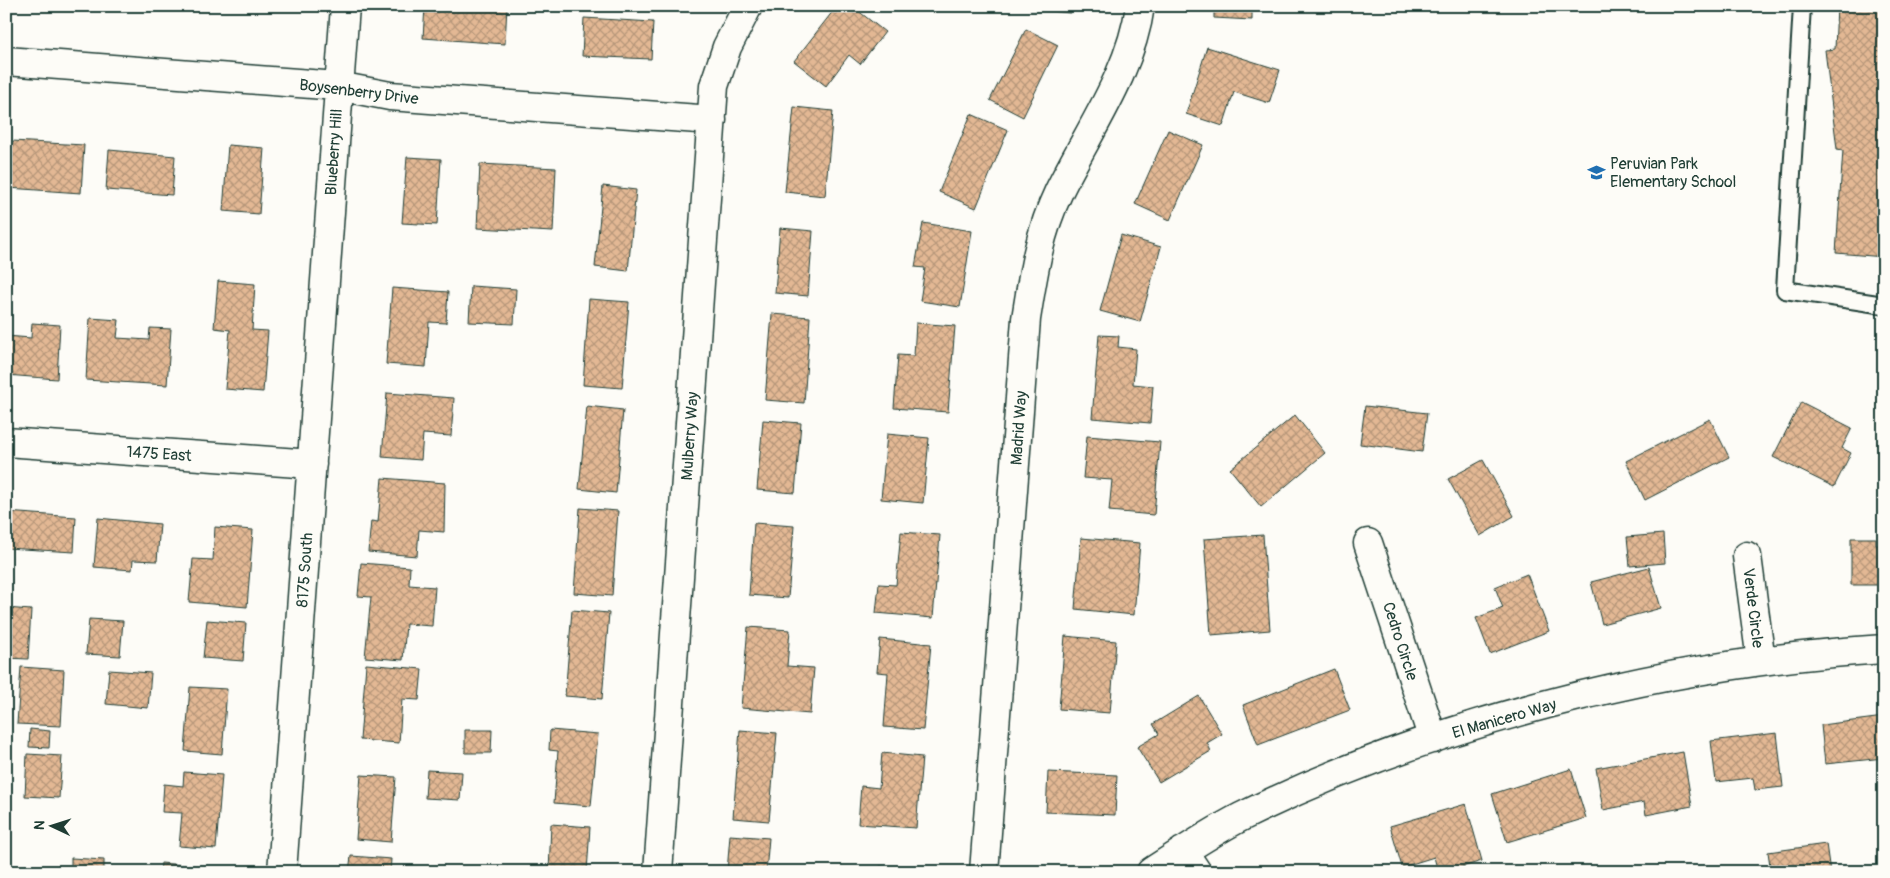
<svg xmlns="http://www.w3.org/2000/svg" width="1890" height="878" font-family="Pangolin,sans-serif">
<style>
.building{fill:url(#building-cross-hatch);stroke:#1f3d34}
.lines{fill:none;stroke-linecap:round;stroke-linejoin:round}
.service-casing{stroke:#1f3d34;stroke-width:20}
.minor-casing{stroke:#1f3d34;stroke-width:31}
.service{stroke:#fdfcf7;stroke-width:16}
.minor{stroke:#fdfcf7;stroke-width:28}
.labels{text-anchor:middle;stroke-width:5;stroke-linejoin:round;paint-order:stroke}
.street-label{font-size:16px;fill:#1f3d34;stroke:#fdfcf7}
.poi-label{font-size:16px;fill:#1f3d34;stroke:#fdfcf7;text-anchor:start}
</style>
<defs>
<pattern id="building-cross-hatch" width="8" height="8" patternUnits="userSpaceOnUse" patternTransform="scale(1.25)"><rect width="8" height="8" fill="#e3b894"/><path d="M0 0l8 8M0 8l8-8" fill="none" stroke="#b7977a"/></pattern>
</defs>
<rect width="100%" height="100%" fill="#fdfcf7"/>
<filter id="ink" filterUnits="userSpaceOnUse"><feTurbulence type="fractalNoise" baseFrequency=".02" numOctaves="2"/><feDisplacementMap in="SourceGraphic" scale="10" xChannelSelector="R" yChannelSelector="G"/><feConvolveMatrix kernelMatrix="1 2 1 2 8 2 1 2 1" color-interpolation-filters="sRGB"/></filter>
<g filter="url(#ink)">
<path class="building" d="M 425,6 L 507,6 L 505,44 L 423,38 Z
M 837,6 L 852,6 L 885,32 L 860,64 L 849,55 L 826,86 L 794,61 Z
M 1030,6 L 1071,6 L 1070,13 L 1030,9 Z
M 1214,6 L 1252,6 L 1252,20 L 1214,18 Z
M 1837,6 L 1884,6 L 1884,257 L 1836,253 L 1843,150 L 1837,149 L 1825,50 L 1835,49 Z
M 584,18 L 653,22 L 651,59 L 582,56 Z
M 1026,29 L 1058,45 L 1023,117 L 990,100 Z
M 1207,47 L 1280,70 L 1269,103 L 1234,92 L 1223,126 L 1186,114 Z
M 794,107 L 833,111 L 825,196 L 785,192 Z
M 971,114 L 1008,130 L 976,208 L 939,192 Z
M 1168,130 L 1203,145 L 1170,220 L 1135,204 Z
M 12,141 L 84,145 L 81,193 L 8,188 Z
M 228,145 L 264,148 L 259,214 L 223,211 Z
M 109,150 L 175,156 L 172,195 L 106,190 Z
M 407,157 L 441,159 L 437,225 L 402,223 Z
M 480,164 L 556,168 L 553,232 L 477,228 Z
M 603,186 L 636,190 L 628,271 L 595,267 Z
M 923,223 L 972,231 L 960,307 L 920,301 L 925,268 L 915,267 Z
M 780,228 L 813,231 L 808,296 L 775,293 Z
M 1121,235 L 1161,247 L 1140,322 L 1100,311 Z
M 218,281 L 255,284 L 252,330 L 268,331 L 263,392 L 225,389 L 230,330 L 214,328 Z
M 471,286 L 516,289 L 514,324 L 469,322 Z
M 392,288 L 448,292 L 446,323 L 429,322 L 426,367 L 386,364 Z
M 589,299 L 629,302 L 622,388 L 583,385 Z
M 772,314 L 810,317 L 804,403 L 765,400 Z
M 90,318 L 119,320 L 117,338 L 149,340 L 150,328 L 171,329 L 167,385 L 86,380 Z
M 32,323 L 60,325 L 57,379 L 6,375 L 6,336 L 31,338 Z
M 916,323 L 955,326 L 948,412 L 894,408 L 898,355 L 914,356 Z
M 1099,335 L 1119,336 L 1118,347 L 1136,349 L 1133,384 L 1153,386 L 1150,423 L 1092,418 Z
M 387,393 L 454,398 L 451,436 L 423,434 L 421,460 L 382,457 Z
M 1801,402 L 1852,428 L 1842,448 L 1851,453 L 1834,487 L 1773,457 Z
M 587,406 L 623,410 L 616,493 L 579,489 Z
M 1365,406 L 1427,413 L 1422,452 L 1360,444 Z
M 1295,415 L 1325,453 L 1261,507 L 1230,469 Z
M 1710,419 L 1729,457 L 1645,500 L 1626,461 Z
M 763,420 L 801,423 L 795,493 L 757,490 Z
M 887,434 L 929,438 L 923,503 L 881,499 Z
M 1087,436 L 1160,442 L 1154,515 L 1109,511 L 1112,480 L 1083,478 Z
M 1483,460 L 1514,516 L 1480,536 L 1448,479 Z
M 382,478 L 445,483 L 444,532 L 419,530 L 417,556 L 368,552 L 371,521 L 378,522 Z
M 580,508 L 618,511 L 612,596 L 574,593 Z
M 6,512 L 76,517 L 74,552 L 6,548 Z
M 98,518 L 160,524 L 157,561 L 133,560 L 132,570 L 94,567 Z
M 754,523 L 794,526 L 788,598 L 749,595 Z
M 215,527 L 253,530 L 247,607 L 189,602 L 193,559 L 213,560 Z
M 901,532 L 940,535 L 933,618 L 876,613 L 879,584 L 896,585 Z
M 1663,534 L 1665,563 L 1630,566 L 1627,537 Z
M 1263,535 L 1270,630 L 1211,635 L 1204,539 Z
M 1081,538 L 1140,543 L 1134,615 L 1075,609 Z
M 1851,538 L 1876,538 L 1876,545 L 1884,545 L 1884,585 L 1851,585 Z
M 361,563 L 410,567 L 409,585 L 435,587 L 432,626 L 406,624 L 403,660 L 365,657 L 371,597 L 358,596 Z
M 1649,567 L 1661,608 L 1602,624 L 1591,582 Z
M 1527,574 L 1549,631 L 1490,654 L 1476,618 L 1503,608 L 1495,587 Z
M 6,608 L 31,610 L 28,659 L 6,658 Z
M 572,610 L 609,613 L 602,699 L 565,696 Z
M 89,619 L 123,621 L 120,656 L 86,654 Z
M 207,620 L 246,623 L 243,661 L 203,658 Z
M 748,627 L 790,630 L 787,666 L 814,668 L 810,714 L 741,708 Z
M 1065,636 L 1116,641 L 1110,713 L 1059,709 Z
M 880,639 L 931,644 L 923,730 L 884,727 L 888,673 L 877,672 Z
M 366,664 L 422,669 L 419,700 L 402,699 L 399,743 L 360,740 Z
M 21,667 L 64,670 L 61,726 L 17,724 Z
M 1334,669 L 1350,710 L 1258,745 L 1243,705 Z
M 109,670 L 151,673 L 148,708 L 106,704 Z
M 190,687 L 227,689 L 222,754 L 185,751 Z
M 1199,696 L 1222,734 L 1207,743 L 1211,751 L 1159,782 L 1137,747 L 1159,734 L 1153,724 Z
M 1884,717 L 1884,758 L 1825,764 L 1821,725 Z
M 30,729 L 50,731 L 49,748 L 29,747 Z
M 465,730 L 492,730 L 491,753 L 465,753 Z
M 550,730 L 598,734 L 591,806 L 554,803 L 558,751 L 549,750 Z
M 740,730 L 777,733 L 769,821 L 733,818 Z
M 1777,733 L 1783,787 L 1755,790 L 1753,778 L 1716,782 L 1711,741 Z
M 1683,752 L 1692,806 L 1646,815 L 1644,802 L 1603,810 L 1596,768 Z
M 882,753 L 922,757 L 916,828 L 858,824 L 861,786 L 879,788 Z
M 27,754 L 62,756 L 59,798 L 25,796 Z
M 1571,769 L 1586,818 L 1507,842 L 1492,794 Z
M 427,770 L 462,772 L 460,800 L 425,798 Z
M 184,772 L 222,775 L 216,849 L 179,846 L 182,813 L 162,812 L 164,784 L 183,786 Z
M 1048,772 L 1117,775 L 1115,815 L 1046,812 Z
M 361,775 L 396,777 L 391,842 L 356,839 Z
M 1466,804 L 1482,861 L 1445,872 L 1438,872 L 1434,857 L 1402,867 L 1390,826 Z
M 551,824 L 590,827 L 587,872 L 549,872 Z
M 730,835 L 769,838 L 766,872 L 727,872 Z
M 1826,844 L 1830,872 L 1771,872 L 1768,852 Z
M 351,856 L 391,859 L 390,872 L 349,872 Z
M 71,858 L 104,860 L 104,872 L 71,872 Z
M 161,863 L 216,868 L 216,872 L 160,872 Z
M 880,866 L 919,870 L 919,872 L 879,872 Z"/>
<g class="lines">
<defs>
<path id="service" d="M 1802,6 L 1785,290 L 1884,305"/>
<path id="minor" d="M 6,61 L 338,86 L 390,96 L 712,120
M 6,442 L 312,464
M 1368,543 L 1433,739
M 1747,556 L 1761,661
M 1183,851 L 1197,872
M 282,872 L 345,6
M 658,872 L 714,86 L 727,47 L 748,6
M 984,872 L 1026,319 C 1033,274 1039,233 1059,191 C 1088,131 1131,73 1140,6
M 1151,872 C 1180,853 1210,833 1241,817 C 1433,722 1670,662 1884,649"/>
</defs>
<use href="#service" class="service-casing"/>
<use href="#minor" class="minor-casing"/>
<use href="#service" class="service"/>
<use href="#minor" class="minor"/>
</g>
</g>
<defs>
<symbol id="school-bare" viewBox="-9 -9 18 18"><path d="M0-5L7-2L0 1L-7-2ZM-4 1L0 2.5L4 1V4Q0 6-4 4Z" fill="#1f6fb2" stroke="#fdfcf7" stroke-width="2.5" paint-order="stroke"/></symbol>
</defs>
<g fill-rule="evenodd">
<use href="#school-bare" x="1584" y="160" width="25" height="25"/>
</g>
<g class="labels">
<g class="street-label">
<text transform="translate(359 91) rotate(7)" y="6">Boysenberry Drive</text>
<text transform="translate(333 152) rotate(-86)" y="6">Blueberry Hill</text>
<text transform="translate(1018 428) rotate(-86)" y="6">Madrid Way</text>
<text transform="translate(689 436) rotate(-86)" y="6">Mulberry Way</text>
<text transform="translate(159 453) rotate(4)" y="6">1475 East</text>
<text transform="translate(304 570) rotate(-86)" y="6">8175 South</text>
<text transform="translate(1754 608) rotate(83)" y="6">Verde Circle</text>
<text transform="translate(1401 641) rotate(72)" y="6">Cedro Circle</text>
<text transform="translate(1504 718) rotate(-16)" y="6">El Manicero Way</text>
</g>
<g class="poi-label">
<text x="1610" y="169">Peruvian Park<tspan x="1610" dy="18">Elementary School</tspan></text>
</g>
</g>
<rect width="1890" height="878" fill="none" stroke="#fdfcf7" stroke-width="25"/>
<rect x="12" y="12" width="1865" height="853" fill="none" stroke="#1f3d34" stroke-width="2" filter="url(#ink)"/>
<g transform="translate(52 826) rotate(274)" stroke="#fdfcf7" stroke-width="4" paint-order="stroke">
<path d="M0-4L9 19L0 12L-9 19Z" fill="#1f3d34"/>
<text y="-8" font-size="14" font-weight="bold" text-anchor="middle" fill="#1f3d34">N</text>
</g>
</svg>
